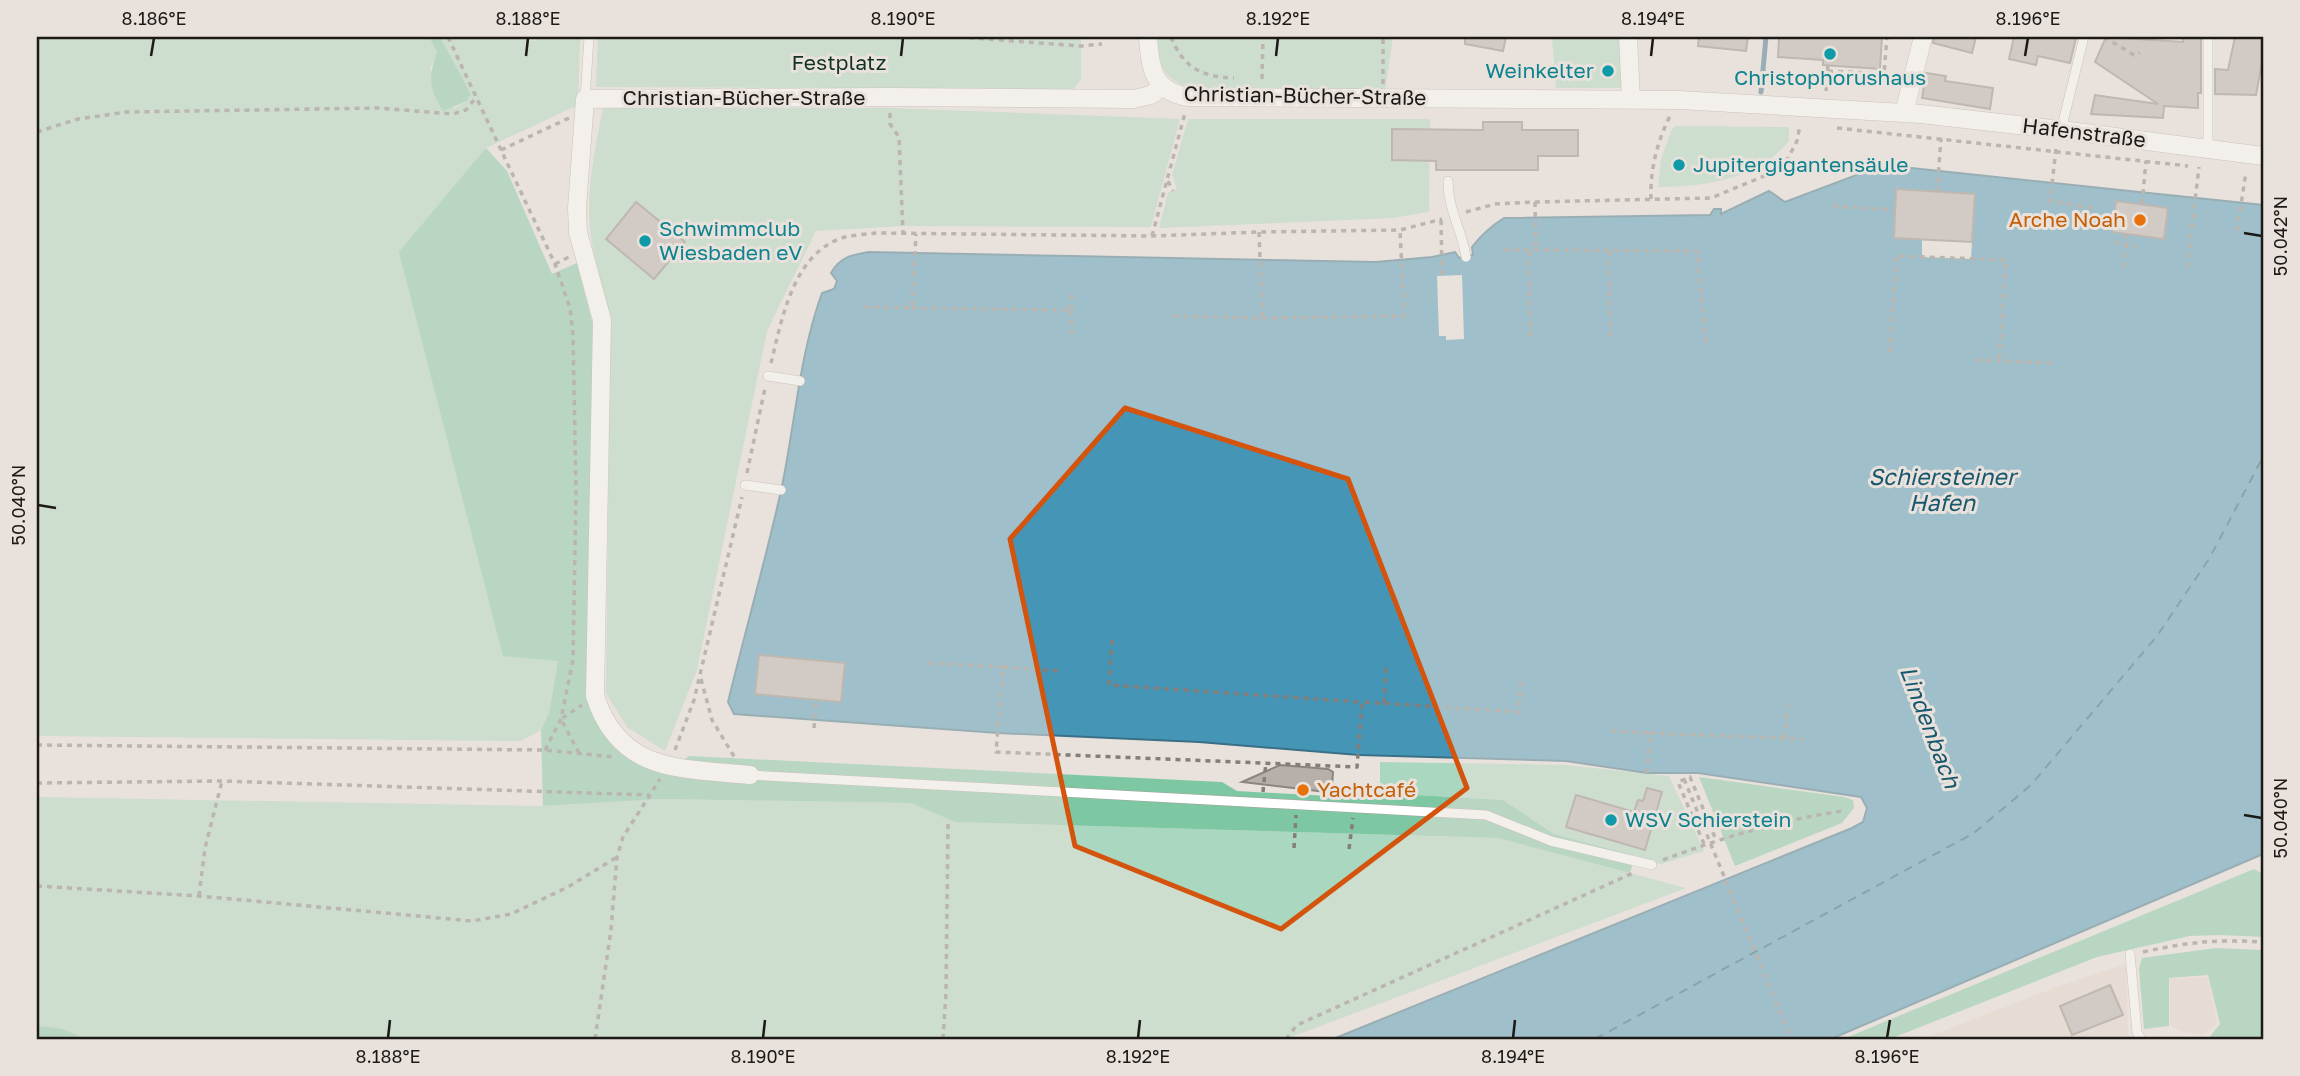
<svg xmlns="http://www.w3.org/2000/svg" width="2300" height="1076" font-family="'Golos Text',sans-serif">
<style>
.built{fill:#e3d4ca}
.green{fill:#aad7bf}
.forest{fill:#7dc8a3}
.water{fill:#4596b6;stroke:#397086;stroke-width:2}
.pier{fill:#e9e1db}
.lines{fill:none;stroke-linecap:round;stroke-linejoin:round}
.stream{stroke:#397086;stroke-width:5}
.ferry{stroke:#18586f;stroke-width:2;stroke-dasharray:9 7;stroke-linecap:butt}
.building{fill:#b6afaa;stroke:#8b857f;stroke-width:2}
.lane-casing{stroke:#a69e99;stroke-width:10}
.street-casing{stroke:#a69e99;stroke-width:19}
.path{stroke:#837e7a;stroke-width:3.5;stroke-dasharray:5 5;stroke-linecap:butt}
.lane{stroke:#fff;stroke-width:9}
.street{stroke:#fff;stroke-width:18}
.path-bridge{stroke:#837e7a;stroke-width:3.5;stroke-dasharray:5 5;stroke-linecap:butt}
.marked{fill:none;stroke:#d4530d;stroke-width:5;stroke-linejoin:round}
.ticks{fill:none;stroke:#1c1917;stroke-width:2.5}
.culture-dot{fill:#0f9aa8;stroke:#e9e1db;stroke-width:2.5}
.food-dot{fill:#e8710a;stroke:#e9e1db;stroke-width:2.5}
.labels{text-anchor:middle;stroke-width:6;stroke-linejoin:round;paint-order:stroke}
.park-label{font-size:21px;fill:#113324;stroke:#e9e1db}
.culture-label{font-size:21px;fill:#0d838f;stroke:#e9e1db;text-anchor:start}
.street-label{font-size:21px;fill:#1c1917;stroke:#e9e1db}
.food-label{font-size:21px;fill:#c56008;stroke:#e9e1db;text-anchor:end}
.water-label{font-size:23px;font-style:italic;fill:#18586f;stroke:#e9e1db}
.neatline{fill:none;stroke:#1c1917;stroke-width:2.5}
.ticks-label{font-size:18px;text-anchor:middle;fill:#1c1917}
</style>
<rect width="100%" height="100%" fill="#e9e1db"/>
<path class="built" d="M 2126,964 L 2128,1039 L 1922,1039 L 2054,988 Z
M 2208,977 L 2217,1024 L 2201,1035 L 2183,1032 L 2170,1025 L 2170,979 Z"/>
<path class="green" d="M 37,37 L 429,37 L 437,52 L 430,69 L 455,108 L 467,101 L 471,94 L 440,37 L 501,37 L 536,41 L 537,37 L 580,37 L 578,105 L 486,148 L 558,661 L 549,713 L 541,730 L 521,741 L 37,736 Z
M 598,37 L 1081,37 L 1081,79 L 1074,89 L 596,87 Z
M 1156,37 L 1393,37 L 1385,92 L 1192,88 C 1163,80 1159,65 1156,37 Z
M 1552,37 L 1622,37 L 1627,88 L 1556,88 Z
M 603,107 L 890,108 L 1180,119 L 1151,227 L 903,226 L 816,231 L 767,331 L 697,670 L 665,751 L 627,727 L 606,693 L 610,329 C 606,295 593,261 590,227 C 586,187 596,146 603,107 Z
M 1188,119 L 1430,119 L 1429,212 L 1393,218 L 1159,228 L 1168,193 L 1177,189 L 1172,175 Z
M 1676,126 L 1789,127 L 1789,141 C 1757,180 1705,186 1658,187 L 1661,159 L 1672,129 Z
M 1380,762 L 1565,765 L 1669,776 L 1704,851 L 1661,864 L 1554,834 L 1503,800 L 1380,793 Z
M 37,797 L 543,806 L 662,799 L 911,803 L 955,822 L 1498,838 L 1686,888 L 1286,1039 L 37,1039 Z"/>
<path class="forest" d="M 429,37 L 440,37 L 471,94 L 467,101 L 443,111 C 429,90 428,75 437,52 Z
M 486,148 L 507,171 L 552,274 L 577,263 L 594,329 L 599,722 L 670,770 L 689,756 L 1222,782 L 1237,791 L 1365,798 L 1380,793 L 1503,800 L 1554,834 L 1635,856 L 1630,873 L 1498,838 L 955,822 L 911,803 L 662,799 L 543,806 L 541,730 L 549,713 L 558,661 L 503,656 L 399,252 Z
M 1699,777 L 1844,797 L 1853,800 L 1854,808 L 1842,823 L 1735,866 Z
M 2254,869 L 2263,874 L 2263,937 L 2220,935 L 2190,936 L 2097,957 L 1890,1039 L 1843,1039 Z
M 2216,948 L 2263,950 L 2263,1039 L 2208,1039 L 2220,1024 L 2208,975 L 2169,978 L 2169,1026 L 2144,1029 L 2139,969 L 2142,958 Z
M 37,1026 L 63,1029 L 84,1039 L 37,1039 Z"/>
<path class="water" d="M 1883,165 L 2263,205 L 2263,854 L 1831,1039 L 1333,1039 L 1852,828 L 1863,822 L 1867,808 L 1861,797 L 1698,773 L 1647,773 L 1566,761 L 1359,755 L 1199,742 L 998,733 L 734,714 L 728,702 C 745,632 765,562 781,491 C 795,425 799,356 822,293 L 834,289 L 837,281 L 831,273 C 840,257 851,255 869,252 L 1376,262 L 1432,257 L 1455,252 L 1459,258 L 1473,255 L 1472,247 C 1482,234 1491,226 1504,218 L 1710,215 L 1714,209 L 1721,209 L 1721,214 L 1769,191 L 1785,202 Z"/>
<path class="pier" d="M 1922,239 L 1972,242 L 1971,259 L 1922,257 Z
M 1462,275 L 1464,339 L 1446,340 L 1446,336 L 1439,336 L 1437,276 Z"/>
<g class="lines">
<path class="stream" d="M 1761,92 L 1766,37"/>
<path class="ferry" d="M 1595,1039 L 1974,833 L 2031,785 L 2157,636 L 2209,559 L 2263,457"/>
</g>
<path class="building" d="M 1465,37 L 1506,37 L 1503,51 L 1465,44 Z
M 1699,37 L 1748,37 L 1746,51 L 1698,46 Z
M 1779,37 L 1882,37 L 1880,69 L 1823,65 L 1823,60 L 1778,57 Z
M 1934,37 L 1976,37 L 1972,53 L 1933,43 Z
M 2014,37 L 2071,37 L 2076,38 L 2070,63 L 2038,56 L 2036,65 L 2009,59 Z
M 2106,37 L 2183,42 L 2183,37 L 2201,37 L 2201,93 L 2198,93 L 2198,108 L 2164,106 L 2163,118 L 2091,114 L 2095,95 L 2158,104 L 2095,62 Z
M 2235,37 L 2263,37 L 2263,57 L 2256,95 L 2215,94 L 2215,69 L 2228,70 Z
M 1926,73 L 1946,76 L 1945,81 L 1993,88 L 1990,109 L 1922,98 Z
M 1483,122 L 1522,122 L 1522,130 L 1578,130 L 1578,156 L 1538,156 L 1538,170 L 1436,170 L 1436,161 L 1392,160 L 1392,129 L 1483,130 Z
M 1896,189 L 1975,194 L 1972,242 L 1894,238 Z
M 2116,201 L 2168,208 L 2164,239 L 2112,232 Z
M 636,202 L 685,242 L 654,279 L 606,239 Z
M 759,655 L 845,663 L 841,702 L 755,694 Z
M 1280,765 L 1328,769 L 1333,772 L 1332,787 L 1326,792 L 1242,782 Z
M 1647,788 L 1662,792 L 1645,850 L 1566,827 L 1576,795 L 1634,812 L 1638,800 L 1643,801 Z
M 2110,985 L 2123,1015 L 2072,1035 L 2060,1006 Z"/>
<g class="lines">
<defs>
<path id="lane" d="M 585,99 L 589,37
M 2061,130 L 2084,37
M 2208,149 L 2208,37
M 1448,181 C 1448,211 1462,229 1466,257
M 768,376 L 800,381
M 745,485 L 781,490
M 750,775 L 1486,815 L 1551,841 L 1652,865
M 2130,954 L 2137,1032 L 2141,1039"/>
<path id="street" d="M 1148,37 C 1150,68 1153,92 1189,97 L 1679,100 L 1921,114 L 2061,130 L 2263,156
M 1628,37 L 1631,99
M 1904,113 L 1923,37
M 750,775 C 682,768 620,774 595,696 L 602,320 L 578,232 L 577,208 L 585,99 L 890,97 L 1133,99 L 1151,95 L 1163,86"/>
</defs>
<use href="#lane" class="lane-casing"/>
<use href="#street" class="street-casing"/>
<path class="path" d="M 448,37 L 501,150
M 959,37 L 1081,46 L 1102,44
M 1171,37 C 1183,67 1201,77 1234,78
M 2104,37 L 2134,55 L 2140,53
M 1828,71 L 1884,74 L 1887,37
M 1262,79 L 1263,37
M 1383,84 L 1383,37
M 1826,91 L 1828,65
M 890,113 L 890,124 L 899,137 L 903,234
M 1837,128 L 2188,166
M 37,132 L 78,119 L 127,112 L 378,108 L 453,114 L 466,110 L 477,96
M 2056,149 L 2050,201 L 2093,208
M 1168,181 L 1173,191
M 1937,192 L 1941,138
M 1651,199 C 1650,170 1657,142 1670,116
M 1535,202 L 1536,251
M 2142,204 L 2146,161
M 1833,206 L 1895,210
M 1466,212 L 1495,204 L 1535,202 L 1711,198 L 1769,174 L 1787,160 L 1797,141 L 1800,125
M 1441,220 L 1442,276
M 2237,231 L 2246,172
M 1152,236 L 1185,113
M 2114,242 L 2137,246
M 1504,250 L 1697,251 L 1706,345
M 1529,251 L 1530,337
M 1609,251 L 1610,336
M 555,264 L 569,257
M 2123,268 L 2127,234
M 2187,268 L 2199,167
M 864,307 L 912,308 L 916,234
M 912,308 L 1071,310 L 1072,292
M 1071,310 L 1072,334
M 1173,316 L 1262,318 L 1259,232
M 1262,318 L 1404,316 L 1400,230
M 1890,352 L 1896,256 L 2006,260 L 1999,361
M 1976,360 L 2052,363
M 771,363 C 782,319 793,252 845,237 C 855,235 867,234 877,233 L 1152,236 L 1259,232 L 1400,230 L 1442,219
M 747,473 L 765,388
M 1112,640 L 1109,685 L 1362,702
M 928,663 L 1003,667 L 996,752 L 1357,767 L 1362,702 L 1519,712 L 1521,679
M 1003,667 L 1062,671
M 701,679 L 712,720 L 735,758
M 1384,703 L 1386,663
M 814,728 L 816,700
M 1612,731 L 1650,733
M 1785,738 L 1787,705
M 37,745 L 545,750 L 613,757
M 545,750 L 561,719 L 573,660 L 576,491 L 573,335 L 570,308 L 555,264 L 501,150 L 569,118
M 675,750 L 694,700 L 742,497
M 579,753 L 561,719 L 582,705
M 1647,773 L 1650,733 L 1803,739
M 37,783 L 222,781 L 650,795
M 1263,792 L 1266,762
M 1704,844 L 1678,782 L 1690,777 L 1716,840
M 1294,848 L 1296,815
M 1349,849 L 1353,818
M 1663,860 C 1721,838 1780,820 1842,811
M 37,886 L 199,896 L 472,921 L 511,914 L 568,887 L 617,857
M 199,896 L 205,848 L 222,781
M 2143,952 C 2189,942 2216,939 2263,942
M 595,1039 L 611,930 L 617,857 L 623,837 L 660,779
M 943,1039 L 946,992 L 948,824
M 1286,1039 L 1297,1025 L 1633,873"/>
<use href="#lane" class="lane"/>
<use href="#street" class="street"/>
<path class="path-bridge" d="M 1684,779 L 1791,1039"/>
</g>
<path d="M0 0H2300V1076H0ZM 1125,408 L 1348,479 L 1467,788 L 1281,929 L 1075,846 L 1010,539 Z" fill="#e9e1db" fill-opacity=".55" fill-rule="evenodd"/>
<path class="marked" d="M 1125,408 L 1348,479 L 1467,788 L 1281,929 L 1075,846 L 1010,539 Z"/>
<path class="ticks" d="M 151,56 L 154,38M 526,56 L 528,38M 901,56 L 903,38M 1276,56 L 1278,38M 1651,56 L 1653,38M 2025,56 L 2028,38M 2244,233 L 2262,236M 38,505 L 56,508M 2244,815 L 2262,818M 388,1038 L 390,1020M 763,1038 L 765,1020M 1138,1038 L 1140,1020M 1513,1038 L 1515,1020M 1887,1038 L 1890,1020"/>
<g class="culture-dot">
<circle cx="1830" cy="54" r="7"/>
<circle cx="1608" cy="71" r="7"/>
<circle cx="1679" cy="165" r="7"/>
<circle cx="645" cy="241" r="7"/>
<circle cx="1611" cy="820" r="7"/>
</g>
<g class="food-dot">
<circle cx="2140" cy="220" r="7"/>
<circle cx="1303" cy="790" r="7"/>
</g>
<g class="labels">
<g class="park-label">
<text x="839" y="70">Festplatz</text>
</g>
<g class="culture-label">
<text x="1594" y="78" text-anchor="end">Weinkelter</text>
<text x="1830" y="85" text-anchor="middle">Christophorushaus</text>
<text x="1693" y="172">Jupitergigantensäule</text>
<text x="659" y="236">Schwimmclub<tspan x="659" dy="24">Wiesbaden eV</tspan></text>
<text x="1625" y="827">WSV Schierstein</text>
</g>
<g class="street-label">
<text transform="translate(1305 96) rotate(1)" y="7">Christian-Bücher-Straße</text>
<text x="744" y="105">Christian-Bücher-Straße</text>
<text transform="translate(2084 133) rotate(7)" y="7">Hafenstraße</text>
</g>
<g class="food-label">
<text x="2126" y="227">Arche Noah</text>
<text x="1317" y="797" text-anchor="start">Yachtcafé</text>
</g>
<g class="water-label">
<text x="1942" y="485">Schiersteiner<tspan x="1942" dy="26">Hafen</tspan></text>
<text transform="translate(1930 727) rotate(69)" y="8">Lindenbach</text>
</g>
</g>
<rect width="2300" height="1076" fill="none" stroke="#e9e1db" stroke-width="77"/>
<rect x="38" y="38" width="2224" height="1000" class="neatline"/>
<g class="ticks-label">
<text x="154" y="25">8.186°E</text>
<text x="528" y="25">8.188°E</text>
<text x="903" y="25">8.190°E</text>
<text x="1278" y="25">8.192°E</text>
<text x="1653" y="25">8.194°E</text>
<text x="2028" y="25">8.196°E</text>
<text transform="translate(2281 236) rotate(-90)" y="6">50.042°N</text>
<text transform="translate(19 505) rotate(-90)" y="6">50.040°N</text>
<text transform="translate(2281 818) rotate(-90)" y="6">50.040°N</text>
<text x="388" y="1063">8.188°E</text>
<text x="763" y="1063">8.190°E</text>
<text x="1138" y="1063">8.192°E</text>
<text x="1513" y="1063">8.194°E</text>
<text x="1887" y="1063">8.196°E</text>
</g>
</svg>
